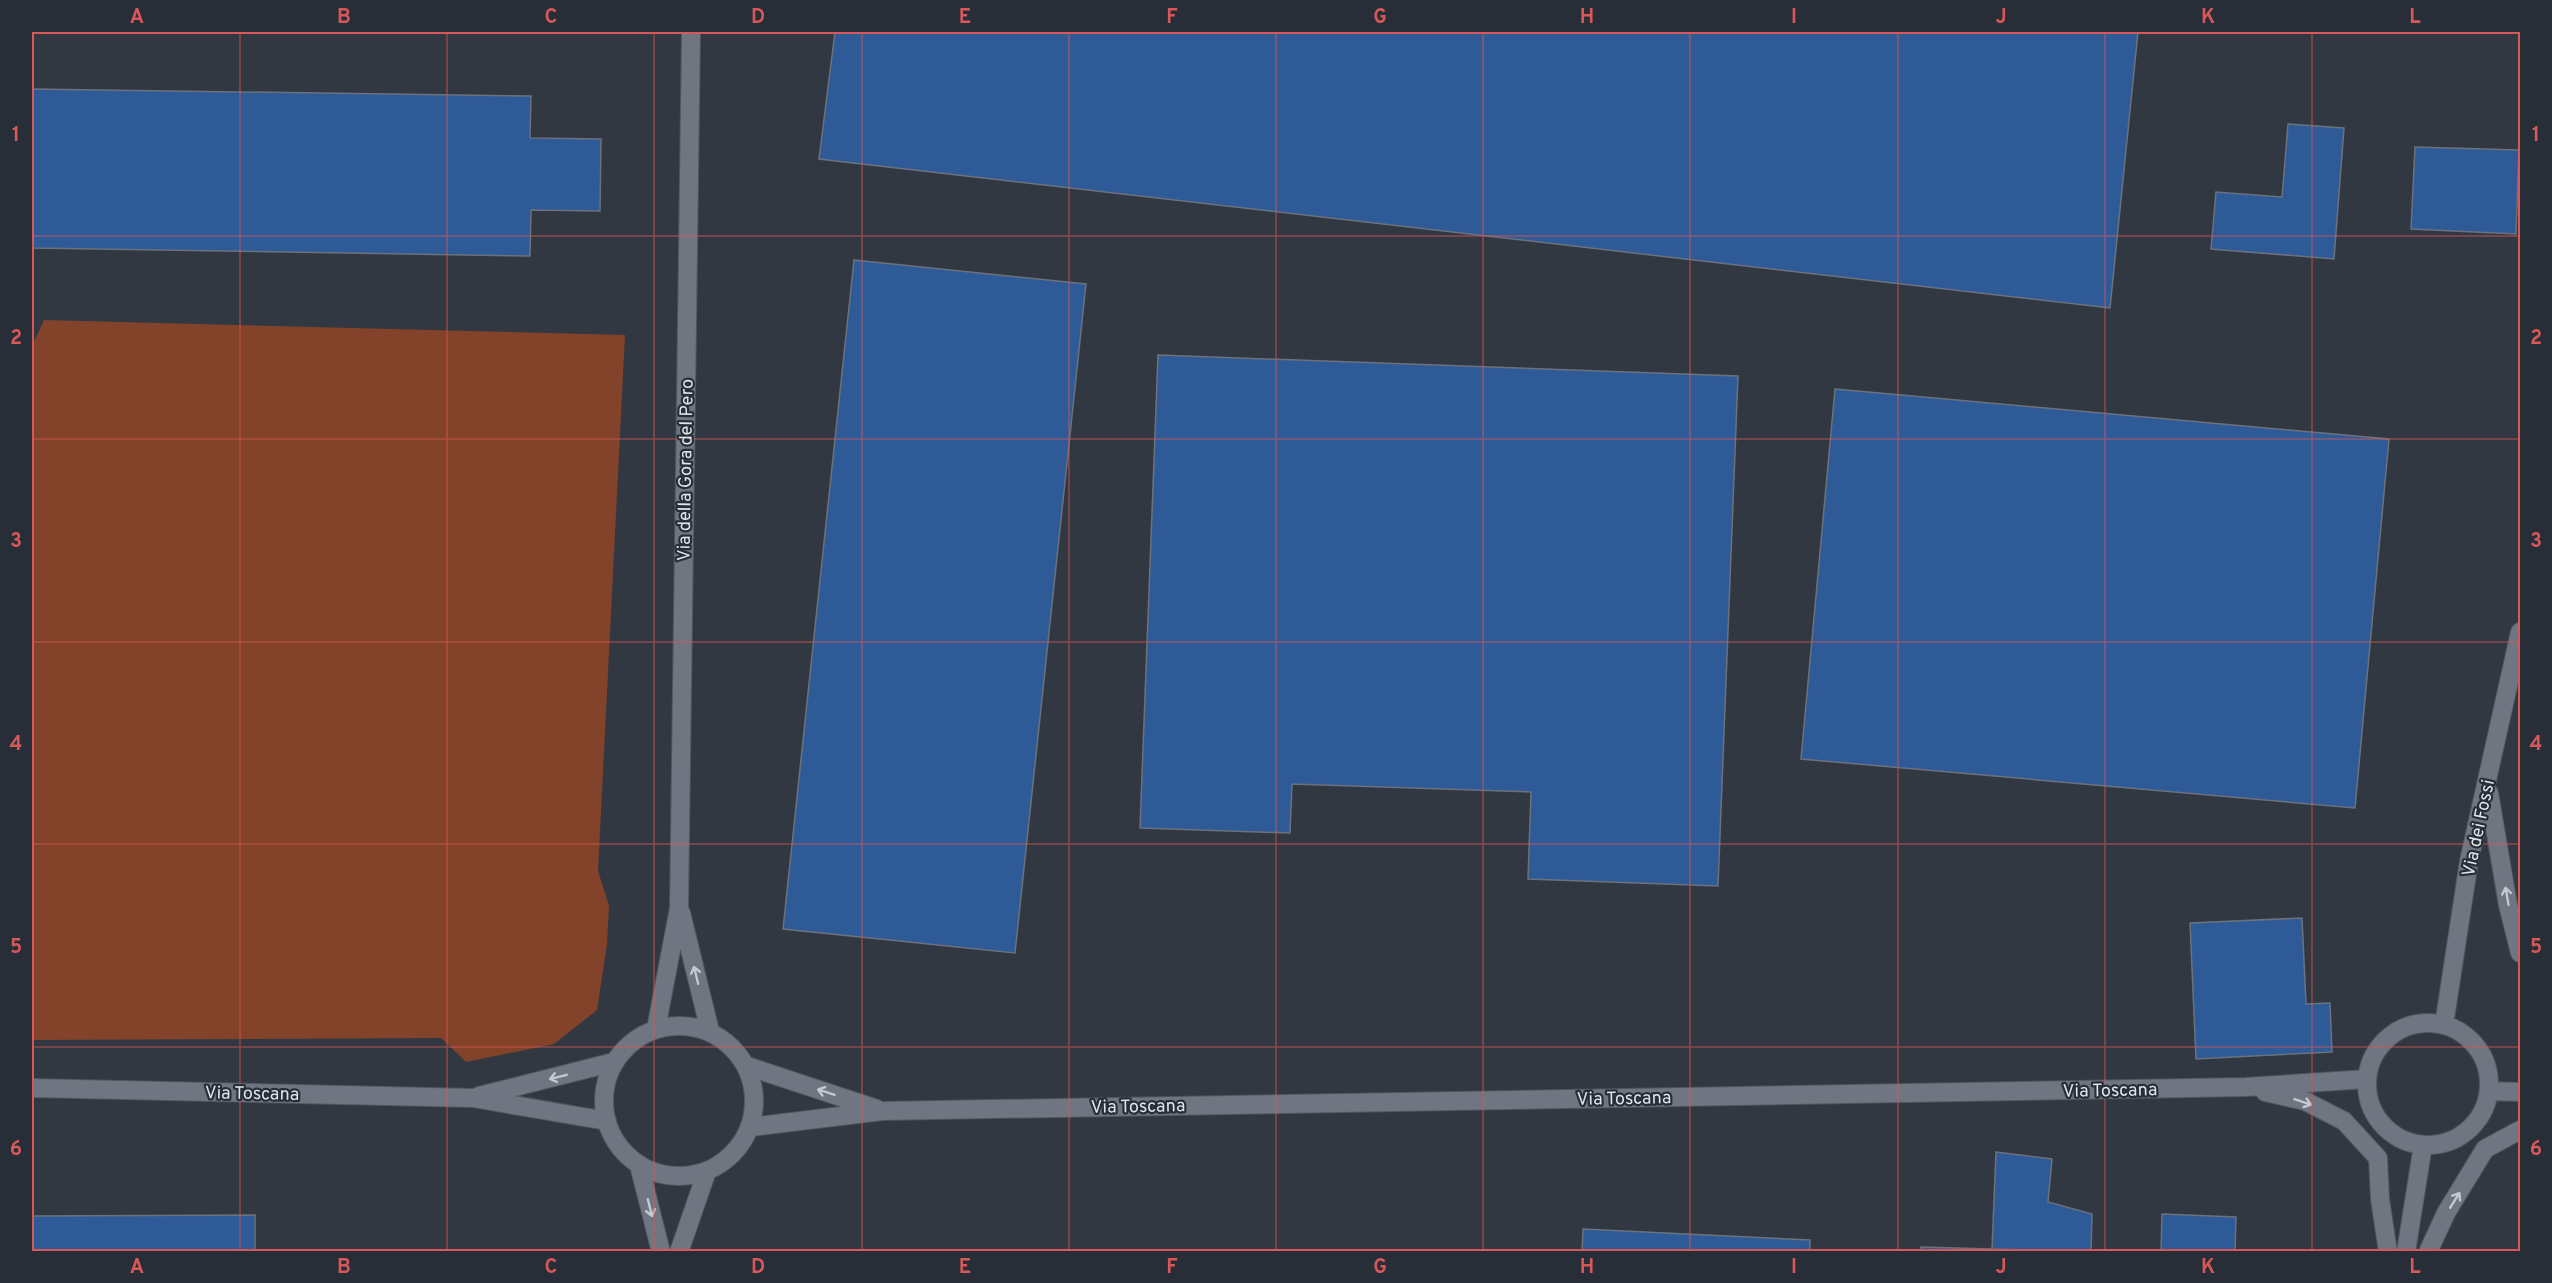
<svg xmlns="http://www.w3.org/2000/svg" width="2552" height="1283" font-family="Overpass,sans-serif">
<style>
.green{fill:#82432a}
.building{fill:#2f5a98;stroke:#6b727d;stroke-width:1.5}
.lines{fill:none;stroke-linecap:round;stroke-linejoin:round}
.minor-casing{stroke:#51565e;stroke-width:20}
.minor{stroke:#6f7681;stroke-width:18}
.oneway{stroke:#c4c8d0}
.grid{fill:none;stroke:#d85758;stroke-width:1.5;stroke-opacity:0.55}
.labels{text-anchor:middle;stroke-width:4.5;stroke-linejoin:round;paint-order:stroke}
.street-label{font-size:18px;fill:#e0e4ea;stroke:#272e37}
.neatline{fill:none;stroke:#d85758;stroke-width:2}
.grid-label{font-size:20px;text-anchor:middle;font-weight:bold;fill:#d85758}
</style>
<rect width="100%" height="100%" fill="#313841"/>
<path class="green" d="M 44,320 L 625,335 L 598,871 L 609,906 L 607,944 L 597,1010 L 554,1044 L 466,1062 L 441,1038 L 32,1040 L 32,346 Z"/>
<path class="building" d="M 835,32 L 2138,32 L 2110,308 L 819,159 Z
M 32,89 L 531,96 L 530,138 L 601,139 L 600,211 L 531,210 L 530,256 L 32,248 Z
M 2288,124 L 2344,128 L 2334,259 L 2211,249 L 2216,192 L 2282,197 Z
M 2415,147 L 2519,150 L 2516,234 L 2411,229 Z
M 854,260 L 1086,284 L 1015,953 L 783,929 Z
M 1158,355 L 1738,376 L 1718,886 L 1528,879 L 1531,792 L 1292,784 L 1290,833 L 1140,828 Z
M 1835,389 L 2389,439 L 2355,808 L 1801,759 Z
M 2302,918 L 2306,1004 L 2330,1003 L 2332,1052 L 2196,1059 L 2190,923 Z
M 1996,1152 L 2052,1159 L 2048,1202 L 2092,1214 L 2091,1252 L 1992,1249 Z
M 2162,1214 L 2236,1217 L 2235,1252 L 2161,1252 Z
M 255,1215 L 255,1252 L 32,1252 L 32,1216 Z
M 1583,1229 L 1810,1240 L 1810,1252 L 1582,1252 Z
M 1921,1247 L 1992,1249 L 2054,1252 L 1921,1252 Z"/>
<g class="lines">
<defs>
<path id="minor" d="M 2489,793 L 2508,905 L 2520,953
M 681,913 L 710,1031
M2367 1084a61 61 0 1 1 122 0a61 61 0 1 1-122 0Z
M 2444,1025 L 2469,861 L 2520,632
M604 1101a75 75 0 1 1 150 0a75 75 0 1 1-150 0Z
M 656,1029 L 679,908 L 691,32
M 747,1066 L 877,1109
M 32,1088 L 473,1098 L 607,1121
M 2489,1091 L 2520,1092
M 2265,1092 L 2305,1101 L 2344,1121 L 2378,1158 L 2380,1199 L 2388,1252
M 479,1096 L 614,1062
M 751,1127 L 882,1111 L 2246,1087 L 2367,1079
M 639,1165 L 661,1252
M 679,1252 L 707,1171
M 2406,1252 L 2423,1145
M 2428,1252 L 2446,1213 L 2485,1149 L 2520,1130"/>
</defs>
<use href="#minor" class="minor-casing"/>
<use href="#minor" class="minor"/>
</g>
<defs><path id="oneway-shaft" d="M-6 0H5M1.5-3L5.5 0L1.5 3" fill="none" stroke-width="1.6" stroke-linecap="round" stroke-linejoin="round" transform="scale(1.5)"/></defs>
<g class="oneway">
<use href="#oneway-shaft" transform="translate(2507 896) rotate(-100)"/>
<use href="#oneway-shaft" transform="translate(696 975) rotate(-104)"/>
<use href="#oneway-shaft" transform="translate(558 1077) rotate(166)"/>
<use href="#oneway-shaft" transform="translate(826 1092) rotate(-162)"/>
<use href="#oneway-shaft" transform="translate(2303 1102) rotate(19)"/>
<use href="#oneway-shaft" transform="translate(2455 1200) rotate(-58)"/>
<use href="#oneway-shaft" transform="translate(650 1208) rotate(76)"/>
</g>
<path class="grid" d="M 240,32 L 240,1252M 447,32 L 447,1252M 654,32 L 654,1252M 862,32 L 862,1252M 1069,32 L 1069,1252M 1276,32 L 1276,1252M 1483,32 L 1483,1252M 1690,32 L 1690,1252M 1898,32 L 1898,1252M 2105,32 L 2105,1252M 2312,32 L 2312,1252M 32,236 L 2520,236M 32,439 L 2520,439M 32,642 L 2520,642M 32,844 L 2520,844M 32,1047 L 2520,1047"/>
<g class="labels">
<g class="street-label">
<text transform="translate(685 470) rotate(-89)" y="6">Via della Gora del Pero</text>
<text transform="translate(2478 828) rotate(-78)" y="6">Via dei Fossi</text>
<text transform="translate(2110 1090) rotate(-1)" y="6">Via Toscana</text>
<text transform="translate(252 1093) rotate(1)" y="6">Via Toscana</text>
<text transform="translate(1624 1098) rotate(-1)" y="6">Via Toscana</text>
<text transform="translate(1138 1106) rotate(-1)" y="6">Via Toscana</text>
</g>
</g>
<rect width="2552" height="1283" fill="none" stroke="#272e37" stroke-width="66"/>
<rect x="33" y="33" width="2486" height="1217" class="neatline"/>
<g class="grid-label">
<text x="137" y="23">A</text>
<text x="344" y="23">B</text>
<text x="551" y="23">C</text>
<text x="758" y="23">D</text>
<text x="965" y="23">E</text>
<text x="1172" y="23">F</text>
<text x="1380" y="23">G</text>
<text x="1587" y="23">H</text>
<text x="1794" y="23">I</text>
<text x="2001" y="23">J</text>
<text x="2208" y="23">K</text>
<text x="2415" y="23">L</text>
<text x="16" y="141">1</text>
<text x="2536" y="141">1</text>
<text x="16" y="344">2</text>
<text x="2536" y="344">2</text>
<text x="16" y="547">3</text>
<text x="2536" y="547">3</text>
<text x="16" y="750">4</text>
<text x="2536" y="750">4</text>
<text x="16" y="953">5</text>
<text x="2536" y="953">5</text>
<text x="16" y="1155">6</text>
<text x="2536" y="1155">6</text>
<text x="137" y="1273">A</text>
<text x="344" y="1273">B</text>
<text x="551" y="1273">C</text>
<text x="758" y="1273">D</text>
<text x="965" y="1273">E</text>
<text x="1172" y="1273">F</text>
<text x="1380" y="1273">G</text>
<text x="1587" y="1273">H</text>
<text x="1794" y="1273">I</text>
<text x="2001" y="1273">J</text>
<text x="2208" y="1273">K</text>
<text x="2415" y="1273">L</text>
</g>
</svg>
